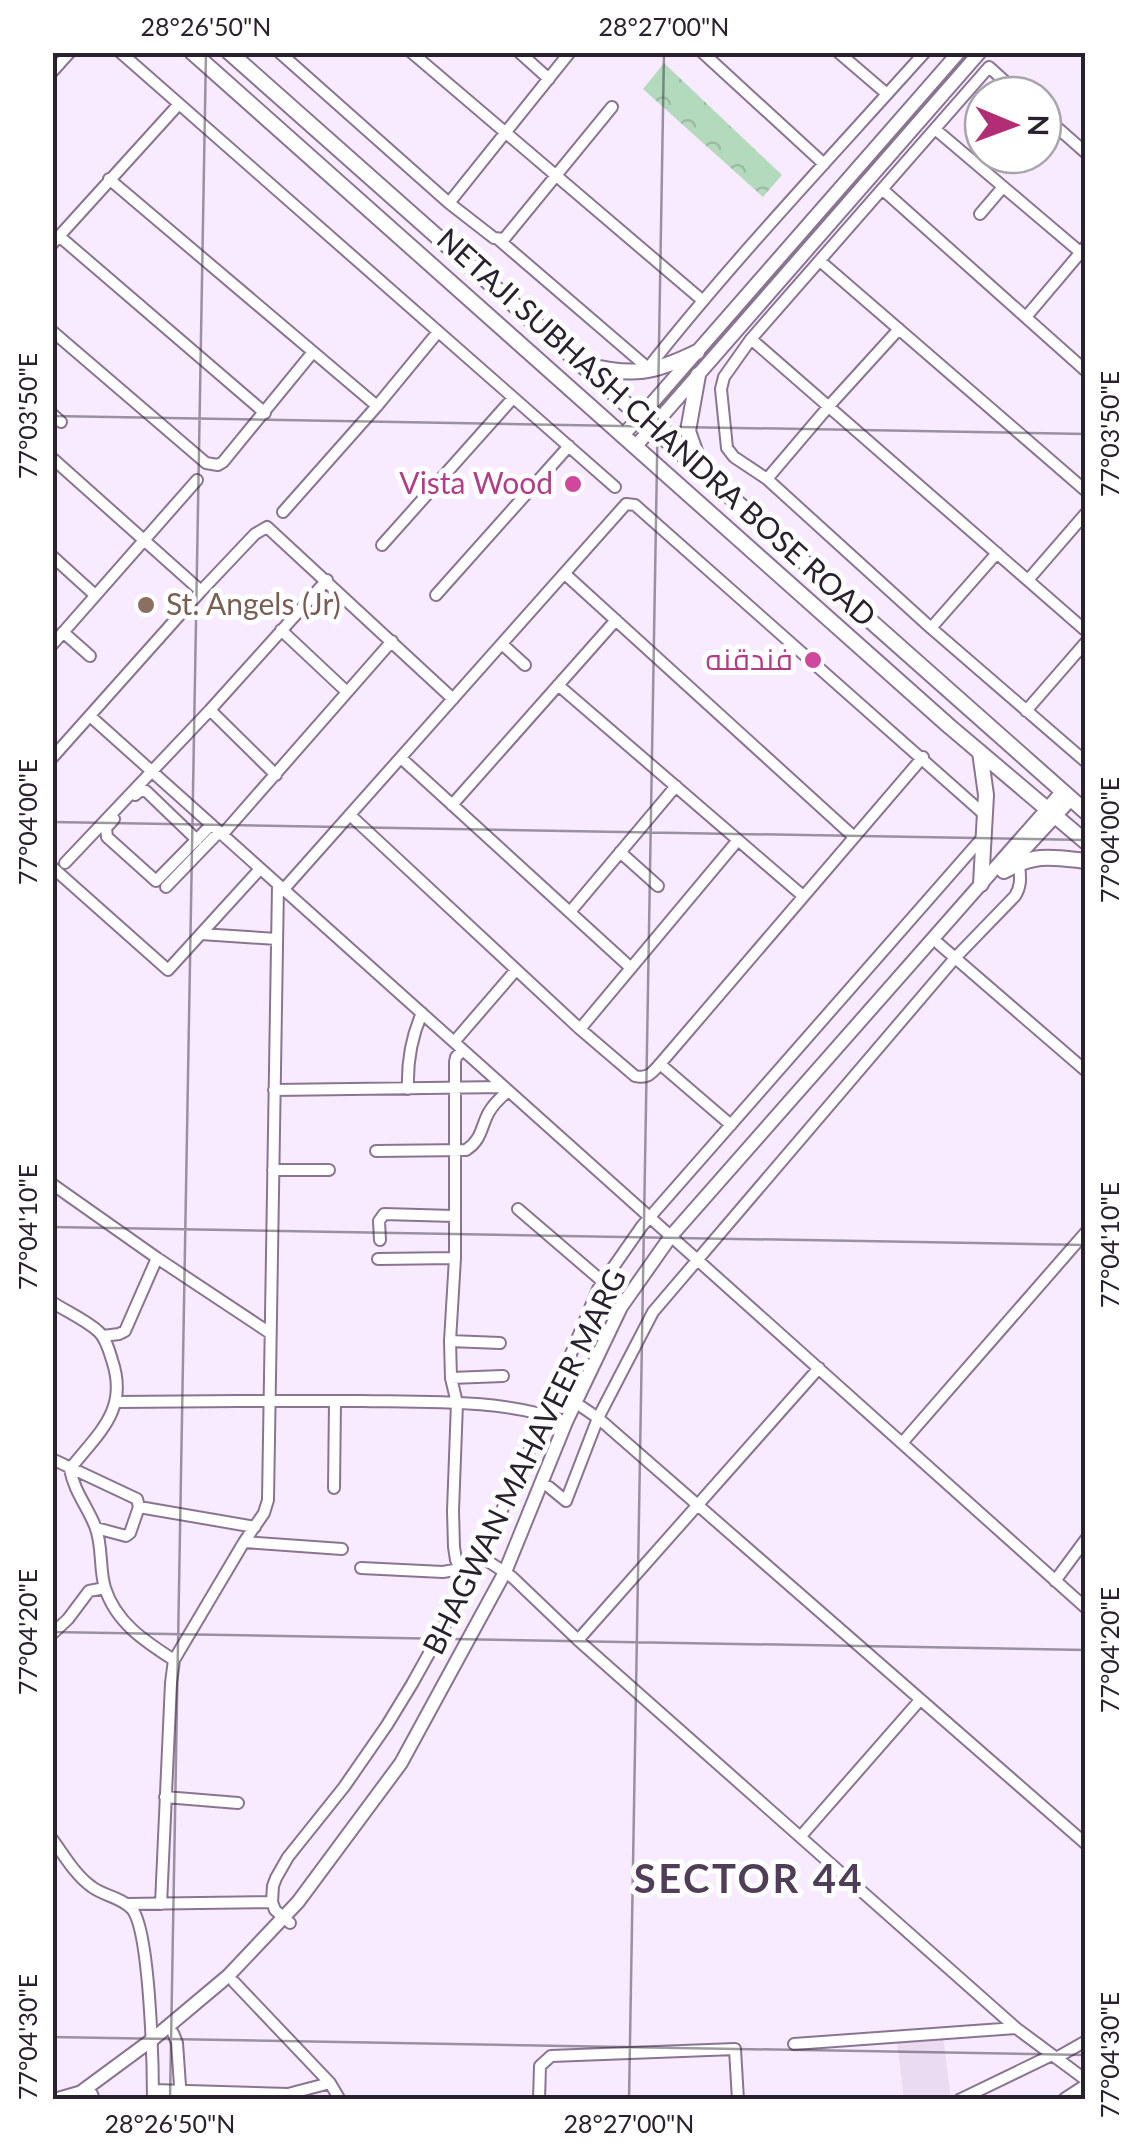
<svg xmlns="http://www.w3.org/2000/svg" width="1138" height="2152" font-family="Lato,Cairo,sans-serif">
<style>
.built{fill:#ebdbf2}
.park{fill:url(#park-crowns)}
.lines{fill:none;stroke-linecap:round;stroke-linejoin:round}
.minor-casing{stroke:#897592;stroke-width:14}
.tertiary-casing{stroke:#897592;stroke-width:16}
.secondary-casing{stroke:#897592;stroke-width:18}
.minor{stroke:#fff;stroke-width:10}
.tertiary{stroke:#fff;stroke-width:12}
.secondary{stroke:#fff;stroke-width:14}
.ticks{fill:none;stroke:#29212d;stroke-width:2.5;stroke-opacity:0.45}
.hotel-dot{fill:#d1479c;stroke:#fff;stroke-width:4}
.education-dot{fill:#8d6e63;stroke:#fff;stroke-width:4}
.labels{text-anchor:middle;stroke-width:10;stroke-linejoin:round;paint-order:stroke}
.street-label{font-size:30px;fill:#29212d;stroke:#fff}
.hotel-label{font-size:30px;fill:#b23c85;stroke:#fff;text-anchor:end}
.education-label{font-size:30px;fill:#785e54;stroke:#fff;text-anchor:start}
.district-label{font-size:40px;font-weight:bold;letter-spacing:2.5px;fill:#503d57;stroke:#fff}
.neatline{fill:none;stroke:#29212d;stroke-width:4}
.ticks-label{font-size:25px;text-anchor:middle;fill:#29212d}
</style>
<defs>
<pattern id="park-crowns" width="20" height="18" patternUnits="userSpaceOnUse" patternTransform="scale(2.5)"><rect width="20" height="18" fill="#b4dabd"/><path d="M2 6a3 3 0 1 1 6 0M12 15a3 3 0 1 1 6 0" fill="none" stroke="#9bbba3"/></pattern>
</defs>
<rect width="100%" height="100%" fill="#f9ebff"/>
<path class="built" d="M 943,2036 L 951,2099 L 904,2099 L 897,2041 Z"/>
<path class="park" d="M 664,63 L 782,175 L 763,197 L 643,89 Z"/>
<g class="lines">
<defs>
<path id="minor" d="M 120,52 L 615,487
M 279,52 L 449,203
M 411,52 L 702,300
M 519,52 L 549,79
M 570,52 L 449,203 L 494,238 L 504,239 L 612,107
M 702,52 L 824,164
M 838,52 L 887,94
M 52,72 L 70,52
M 1043,115 L 1086,153
M 935,129 L 1086,257
M 109,179 L 377,406
M 882,189 L 1086,371
M 980,214 L 1003,187
M 59,236 L 265,413
M 499,240 L 648,368 C 735,258 831,157 925,52
M 52,244 L 179,104
M 820,261 L 1086,491
M 1026,317 L 1086,246
M 52,331 L 206,463 L 218,465 L 223,462 L 313,352
M 751,339 L 989,67 L 1020,95
M 52,414 L 61,422
M 52,458 L 201,591
M 767,479 L 829,406 L 899,329
M 283,512 L 377,406 L 438,332
M 382,545 L 513,398
M 52,556 L 95,595
M 565,574 L 854,837
M 1028,580 L 1086,513
M 436,595 L 569,446
M 931,628 L 997,553
M 281,630 L 347,692
M 1086,631 L 751,339 L 724,377 L 721,389 L 727,448 L 734,457 L 767,479 L 931,628 L 1086,762
M 63,632 L 90,656
M 502,644 L 525,665
M 52,645 L 197,480
M 558,685 L 803,896
M 210,710 L 276,775
M 1026,711 L 1086,642
M 90,716 L 1086,1608
M 52,758 L 201,591 L 255,534 L 267,527 L 453,699
M 401,758 L 631,968
M 135,795 L 140,791 L 146,791 L 197,840
M 452,805 L 616,620
M 350,815 L 580,1029 L 635,1076 C 648,1079 652,1073 660,1064 L 923,757
M 114,819 L 106,828 L 107,837 L 156,881 L 211,825
M 222,835 L 392,641
M 620,852 L 658,886
M 65,863 L 210,710 L 327,580
M 52,867 L 168,970 L 260,869
M 166,887 L 219,832
M 283,890 L 626,504 L 635,505 L 985,815
M 570,912 L 676,786
M 201,934 L 277,939
M 939,944 L 1086,1071
M 580,1029 L 738,840
M 454,1042 L 516,970
M 660,1064 L 731,1125
M 408,1089 C 407,1062 411,1038 422,1013
M 274,1090 L 503,1087
M 376,1151 L 466,1150 C 482,1140 481,1126 489,1112 C 494,1103 501,1097 508,1091
M 273,1170 L 329,1170
M 52,1184 L 157,1258 L 270,1333
M 518,1209 L 602,1281
M 380,1240 L 379,1221 L 384,1214 L 454,1216
M 455,1258 L 450,1341 L 451,1378 L 457,1403 L 453,1511 L 454,1547 L 456,1560 L 460,1569 L 470,1580
M 378,1259 L 455,1258 L 455,1062 L 456,1057 L 463,1050
M 52,1302 C 67,1312 86,1320 99,1332 C 106,1339 109,1350 112,1360 C 129,1410 99,1432 70,1469 C 74,1491 87,1506 95,1526 C 103,1545 99,1569 105,1588 C 116,1623 146,1642 174,1660
M 103,1336 L 119,1334 L 125,1331 L 157,1258
M 450,1341 L 500,1343
M 451,1378 L 503,1376
M 117,1402 C 199,1401 280,1401 362,1401 C 424,1402 509,1399 566,1422
M 582,1407 L 598,1418 L 1086,1844
M 902,1443 L 1086,1232
M 52,1459 L 137,1499 L 139,1507 L 130,1533 L 126,1536 L 96,1528
M 549,1487 L 566,1501 L 598,1418 L 653,1312 L 955,958 L 1015,896 C 1022,885 1020,876 1019,863
M 334,1488 L 335,1401
M 139,1507 L 255,1527
M 244,1542 L 342,1549
M 480,1556 L 512,1577 L 578,1640 L 1016,2028 L 1086,2080
M 361,1568 L 443,1572 L 460,1569
M 1055,1581 L 1086,1539
M 52,1634 L 68,1619 L 89,1591 L 105,1588
M 578,1640 L 819,1368
M 165,1797 L 238,1803
M 801,1836 L 920,1700
M 52,1839 C 64,1855 75,1875 92,1887 C 104,1896 121,1897 132,1909 C 150,1931 153,2065 153,2100
M 126,1904 L 272,1902
M 161,1904 L 171,1683 L 174,1660 L 244,1542 L 264,1513 L 268,1500 L 278,885
M 290,1923 L 275,1910 L 272,1902 L 273,1886 L 276,1878 L 288,1857 L 344,1787 L 387,1725 L 412,1684 L 470,1580 L 546,1414 L 598,1289 L 642,1226 L 983,837
M 234,1982 L 330,2083 L 340,2100
M 173,2033 L 177,2043 L 181,2100
M 794,2044 L 1016,2028
M 1056,2058 L 1086,2041
M 153,2090 L 288,2094 L 330,2083
M 92,2094 L 94,2100
M 539,2100 L 540,2066 L 551,2056 L 735,2049 L 738,2100
M 959,2100 L 1052,2055"/>
<path id="tertiary" d="M 622,436 L 640,417 L 959,52
M 635,447 L 980,52
M 1008,867 L 1071,799
M 73,2098 L 153,2039 L 228,1976 L 298,1902 L 401,1763 L 505,1572 L 566,1422 L 621,1307 L 671,1236 L 1062,792"/>
<path id="secondary" d="M 192,52 L 949,726 L 1086,842
M 229,52 L 1086,812
M 586,365 C 633,377 654,373 697,352
M 698,375 L 688,431 L 702,471
M 980,752 L 986,795 L 981,884
M 1004,871 C 1036,853 1051,857 1086,861
M 58,2100 L 79,2094
M 1066,2100 L 1086,2087"/>
</defs>
<use href="#minor" class="minor-casing"/>
<use href="#tertiary" class="tertiary-casing"/>
<use href="#secondary" class="secondary-casing"/>
<use href="#minor" class="minor"/>
<use href="#tertiary" class="tertiary"/>
<use href="#secondary" class="secondary"/>
</g>
<path class="ticks" d="M 52,416 L 1086,434M 52,822 L 1086,840M 52,1227 L 1086,1245M 52,1632 L 1086,1650M 52,2037 L 1086,2055M 170,2100 L 206,52M 629,2100 L 664,52"/>
<g class="hotel-dot">
<circle cx="573" cy="484" r="10"/>
<circle cx="813" cy="660" r="10"/>
</g>
<circle class="education-dot" cx="146" cy="605" r="10"/>
<g class="labels">
<g class="street-label">
<text transform="translate(656 428) rotate(42)" y="10">NETAJI SUBHASH CHANDRA BOSE ROAD</text>
<text transform="translate(525 1462) rotate(-64)" y="10">BHAGWAN MAHAVEER MARG</text>
</g>
<g class="hotel-label">
<text x="553" y="494">Vista Wood</text>
<text x="793" y="670">فندقنه</text>
</g>
<g class="education-label">
<text x="166" y="615">St. Angels (Jr)</text>
</g>
<g class="district-label">
<text x="749" y="1893">SECTOR 44</text>
</g>
</g>
<rect width="1138" height="2152" fill="none" stroke="#ffffff" stroke-width="110"/>
<g transform="translate(1013 125) rotate(91)"><circle r="48" fill="#ffffff" stroke="#a9a6ab" stroke-width="2.5"/>
<path d="M0-8L18 38L0 25L-18 38Z" fill="#b12d74"/>
<text y="-15" font-size="28" font-weight="bold" text-anchor="middle" fill="#29212d">N</text>
</g>
<rect x="55" y="55" width="1028" height="2042" class="neatline"/>
<g class="ticks-label">
<text x="206" y="36">28°26'50"N</text>
<text x="664" y="36">28°27'00"N</text>
<text transform="translate(28 416) rotate(-90)" y="9">77°03'50"E</text>
<text transform="translate(1110 434) rotate(-90)" y="9">77°03'50"E</text>
<text transform="translate(28 822) rotate(-90)" y="9">77°04'00"E</text>
<text transform="translate(1110 840) rotate(-90)" y="9">77°04'00"E</text>
<text transform="translate(28 1227) rotate(-90)" y="9">77°04'10"E</text>
<text transform="translate(1110 1245) rotate(-90)" y="9">77°04'10"E</text>
<text transform="translate(28 1632) rotate(-90)" y="9">77°04'20"E</text>
<text transform="translate(1110 1650) rotate(-90)" y="9">77°04'20"E</text>
<text transform="translate(28 2037) rotate(-90)" y="9">77°04'30"E</text>
<text transform="translate(1110 2055) rotate(-90)" y="9">77°04'30"E</text>
<text x="170" y="2133">28°26'50"N</text>
<text x="629" y="2133">28°27'00"N</text>
</g>
</svg>
